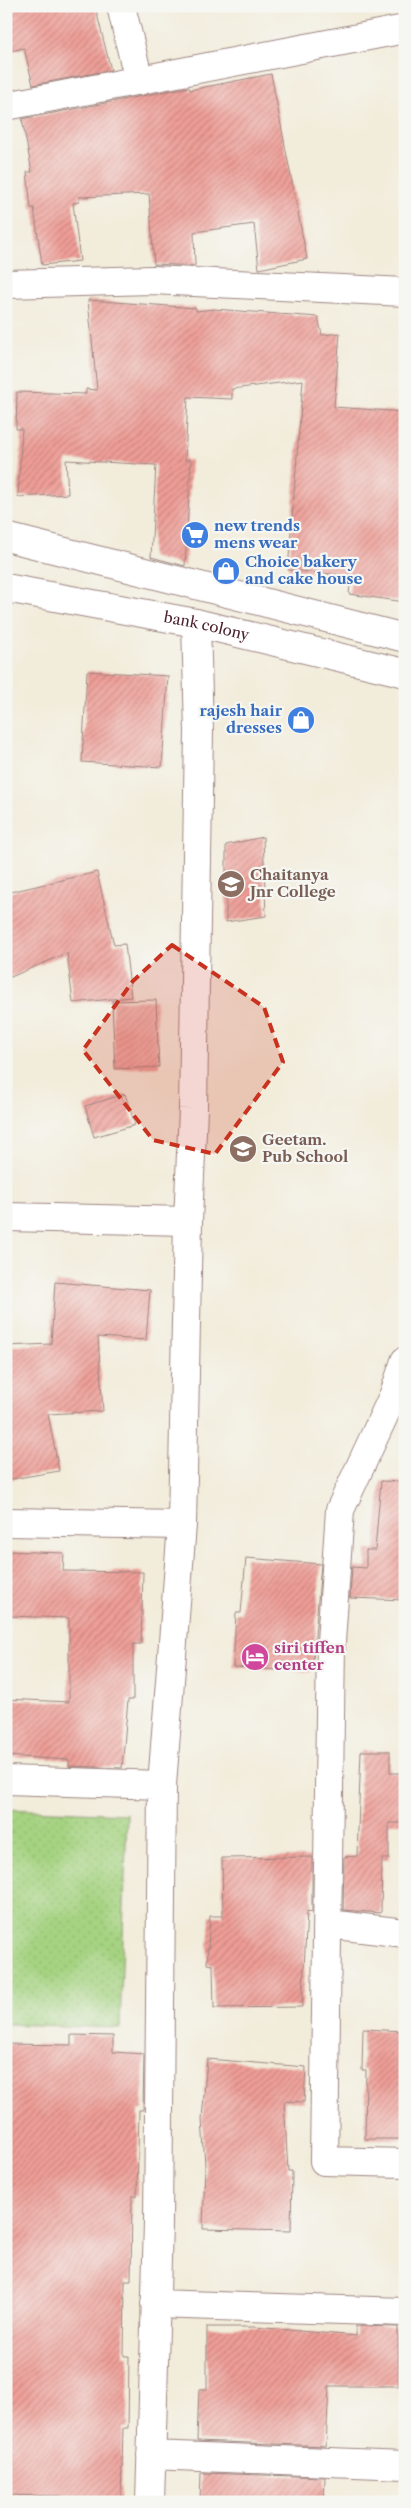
<svg xmlns="http://www.w3.org/2000/svg" width="411" height="2508" font-family="'Libre Caslon Text',serif">
<style>
.park{fill:url(#park-dots);stroke:#787956}
.building{fill:url(#building-hatch)}
.lines{fill:none;stroke-linecap:round;stroke-linejoin:round}
.minor-casing{stroke:#9e8682;stroke-width:30}
.secondary-casing{stroke:#9e8682;stroke-width:30}
.minor{stroke:#fff;stroke-width:28}
.secondary{stroke:#fff;stroke-width:28}
.marked{fill:#c8321e;fill-opacity:0.2;stroke:#c8321e;stroke-width:4;stroke-dasharray:10 6;stroke-linejoin:round}
.labels{text-anchor:middle;stroke-width:4.5;stroke-linejoin:round;paint-order:stroke}
.shop-label{font-size:15px;font-weight:bold;fill:#366cbe;stroke:#f6f6f2;text-anchor:start}
.street-label{font-size:15px;fill:#4a1f2b;stroke:#f6f6f2}
.education-label{font-size:15px;font-weight:bold;fill:#785e54;stroke:#f6f6f2;text-anchor:start}
.hotel-label{font-size:15px;font-weight:bold;fill:#b23c85;stroke:#f6f6f2;text-anchor:start}
</style>
<defs>
<pattern id="park-dots" width="8" height="8" patternUnits="userSpaceOnUse" patternTransform="scale(1.25)"><rect width="8" height="8" fill="#a5d381"/><path d="M2 2h.1M6 6h.1" fill="none" stroke="#90b570" stroke-width="1.8" stroke-linecap="round"/></pattern>
<pattern id="building-hatch" width="6" height="6" patternUnits="userSpaceOnUse" patternTransform="scale(1.25)"><rect width="6" height="6" fill="#ef9e97"/><path d="M-1 1l2-2M0 6l6-6M5 7l2-2" fill="none" stroke="#c4807b"/></pattern>
</defs>
<rect width="100%" height="100%" fill="#f6f6f2"/>
<filter id="ink" filterUnits="userSpaceOnUse"><feTurbulence type="fractalNoise" baseFrequency=".02" numOctaves="2"/><feDisplacementMap in="SourceGraphic" scale="10" xChannelSelector="R" yChannelSelector="G"/><feConvolveMatrix kernelMatrix="1 2 1 2 8 2 1 2 1" color-interpolation-filters="sRGB"/></filter>
<filter id="wash" filterUnits="userSpaceOnUse"><feTurbulence type="fractalNoise" baseFrequency=".0096" numOctaves="4" result="noise"/><feDisplacementMap in="SourceGraphic" scale="20" xChannelSelector="R" yChannelSelector="G"/><feGaussianBlur stdDeviation="1.12" result="paint"/><feColorMatrix in="noise" values="0 0 0 0 0 0 0 0 0 0 0 0 0 0 0 0 0 1.4 0 .05"/><feComposite in="paint" operator="in"/></filter>
<g filter="url(#wash)">
<rect width="100%" height="100%" fill="#f2ecda"/>
<path class="park" d="M 6,1809 L 127,1814 L 120,2028 L 6,2024 Z"/>
<g id="blocks">
<path class="building" d="M 6,6 L 95,6 L 111,70 L 33,85 L 24,48 L 6,52 Z
M 271,74 L 307,259 L 259,269 L 254,224 L 194,232 L 195,266 L 154,264 L 149,194 L 79,197 L 79,202 L 73,203 L 80,261 L 42,265 L 34,208 L 31,208 L 27,172 L 32,172 L 22,119 L 189,87 L 190,90 Z
M 88,300 L 196,308 L 196,311 L 214,309 L 318,317 L 322,335 L 340,333 L 334,407 L 405,412 L 405,602 L 349,594 L 351,576 L 288,570 L 303,380 L 232,389 L 232,399 L 188,397 L 185,460 L 191,460 L 185,566 L 151,557 L 156,465 L 66,460 L 68,494 L 18,497 L 22,429 L 16,429 L 17,392 L 86,394 L 86,389 L 97,390 Z
M 87,671 L 168,676 L 162,767 L 82,762 Z
M 263,837 L 266,916 L 226,922 L 226,845 Z
M 97,872 L 114,945 L 125,944 L 131,997 L 73,1003 L 67,953 L 6,979 L 6,893 Z
M 156,1000 L 159,1067 L 115,1069 L 112,1001 Z
M 125,1094 L 135,1125 L 94,1137 L 85,1106 Z
M 55,1282 L 150,1290 L 146,1340 L 98,1337 L 103,1411 L 48,1414 L 59,1471 L 6,1480 L 6,1434 L 11,1433 L 6,1346 L 51,1344 Z
M 381,1481 L 405,1482 L 405,1600 L 350,1598 L 352,1567 L 366,1568 L 366,1550 L 375,1550 Z
M 6,1551 L 64,1553 L 63,1571 L 143,1572 L 141,1644 L 133,1644 L 133,1700 L 128,1700 L 122,1768 L 69,1766 L 69,1760 L 6,1756 L 6,1699 L 69,1702 L 69,1618 L 6,1616 Z
M 246,1558 L 321,1564 L 312,1672 L 233,1667 L 236,1613 L 241,1613 Z
M 361,1751 L 390,1751 L 390,1773 L 405,1773 L 405,1823 L 389,1823 L 389,1859 L 382,1859 L 381,1913 L 343,1910 L 344,1857 L 357,1856 Z
M 312,1857 L 312,1912 L 307,1911 L 302,2007 L 214,2008 L 213,1965 L 207,1964 L 210,1916 L 223,1916 L 222,1858 Z
M 363,2029 L 405,2031 L 405,2139 L 365,2139 L 366,2070 L 362,2070 Z
M 71,2035 L 113,2036 L 113,2052 L 144,2054 L 143,2110 L 139,2110 L 137,2196 L 132,2196 L 131,2281 L 125,2281 L 124,2356 L 129,2356 L 128,2428 L 123,2428 L 121,2502 L 61,2502 L 62,2496 L 6,2495 L 6,2044 L 71,2045 Z
M 207,2059 L 306,2067 L 304,2102 L 284,2101 L 288,2171 L 292,2171 L 291,2231 L 203,2229 L 205,2165 L 202,2119 Z
M 356,2326 L 398,2327 L 399,2386 L 329,2386 L 326,2446 L 197,2441 L 199,2389 L 207,2389 L 207,2327 L 254,2327 L 356,2336 Z
M 201,2473 L 325,2477 L 324,2502 L 200,2502 Z"/>
</g>
</g>
<g filter="url(#ink)">
<use href="#blocks" fill-opacity="0" stroke="#9e8682" stroke-width="1"/>
<g class="lines">
<defs>
<path id="minor" d="M 121,6 L 139,81
M 6,106 L 405,29
M 6,284 L 152,280 L 405,292
M 6,1217 L 188,1221
M 405,1361 L 394,1394 L 340,1510 L 331,1642 L 324,2161 L 405,2163
M 6,1522 L 182,1525
M 6,1780 L 162,1785
M 328,1924 L 405,1933
M 155,2304 L 405,2312
M 151,2455 L 405,2465
M 150,2502 L 158,2223 L 162,1785 L 182,1525 L 188,1221 L 193,1109 L 199,731 L 196,623"/>
<g id="secondary">
<path d="M 6,537 L 405,638"/>
<path id="s1" d="M 6,588 L 196,623 L 405,673"/>
</g>
</defs>
<use href="#minor" class="minor-casing"/>
<use href="#secondary" class="secondary-casing"/>
<use href="#minor" class="minor"/>
<use href="#secondary" class="secondary"/>
</g>
</g>
<path class="marked" d="M 172,945 L 264,1007 L 283,1062 L 215,1154 L 153,1140 L 83,1050 L 133,981 Z"/>
<defs>
<symbol id="supermarket-disc" viewBox="-11 -11 22 22"><circle r="9.5" fill="#3f7fe0" stroke="#f6f6f2"/><path d="M-6-5.5h2.5l.6 2H6L4.5 2H-2.5L-4.4-4H-6ZM-1.5 3.2a1.3 1.3 0 1 0 .1 0ZM3 3.2a1.3 1.3 0 1 0 .1 0Z" fill="#fff"/></symbol>
<symbol id="shop-disc" viewBox="-11 -11 22 22"><circle r="9.5" fill="#3f7fe0" stroke="#f6f6f2"/><path d="M-5-2.5h2.3a2.7 3.5 0 0 1 5.4 0H5L5.5 6h-11ZM-1.5-2.5h3a1.5 2.3 0 0 0-3 0Z" fill="#fff"/></symbol>
<symbol id="university-disc" viewBox="-11 -11 22 22"><circle r="9.5" fill="#8d6e63" stroke="#f6f6f2"/><path d="M0-5L7-2L0 1L-7-2ZM-4 1L0 2.5L4 1V4Q0 6-4 4Z" fill="#fff"/></symbol>
<symbol id="school-disc" viewBox="-11 -11 22 22"><circle r="9.5" fill="#8d6e63" stroke="#f6f6f2"/><path d="M0-5L7-2L0 1L-7-2ZM-4 1L0 2.5L4 1V4Q0 6-4 4Z" fill="#fff"/></symbol>
<symbol id="hotel-disc" viewBox="-11 -11 22 22"><circle r="9.5" fill="#d1479c" stroke="#f6f6f2"/><path d="M-6-4.5h1.5V1H6V5H4.5V3h-9V5H-6ZM-4 0a1.8 1.8 0 1 1 3.6 0ZM.5 0V-2.5h3Q6-2.5 6 0Z" fill="#fff"/></symbol>
</defs>
<g fill-rule="evenodd">
<use href="#supermarket-disc" x="179" y="519" width="32" height="32"/>
<use href="#shop-disc" x="210" y="555" width="32" height="32"/>
<use href="#shop-disc" x="285" y="704" width="32" height="32"/>
<use href="#university-disc" x="215" y="868" width="32" height="32"/>
<use href="#school-disc" x="227" y="1133" width="32" height="32"/>
<use href="#hotel-disc" x="239" y="1641" width="32" height="32"/>
</g>
<g class="labels">
<g class="shop-label">
<text x="214" y="531">new trends<tspan x="214" dy="17">mens wear</tspan></text>
<text x="245" y="567">Choice bakery<tspan x="245" dy="17">and cake house</tspan></text>
<text x="282" y="716" text-anchor="end">rajesh hair<tspan x="282" dy="17">dresses</tspan></text>
</g>
<g class="street-label">
<text dy="5" stroke="none"><textPath href="#s1" startOffset="204">bank colony</textPath></text>
</g>
<g class="education-label">
<text x="250" y="880">Chaitanya<tspan x="250" dy="17">Jnr College</tspan></text>
<text x="262" y="1145">Geetam.<tspan x="262" dy="17">Pub School</tspan></text>
</g>
<g class="hotel-label">
<text x="274" y="1653">siri tiffen<tspan x="274" dy="17">center</tspan></text>
</g>
</g>
<rect width="411" height="2508" fill="none" stroke="#f6f6f2" stroke-width="25"/>
</svg>
